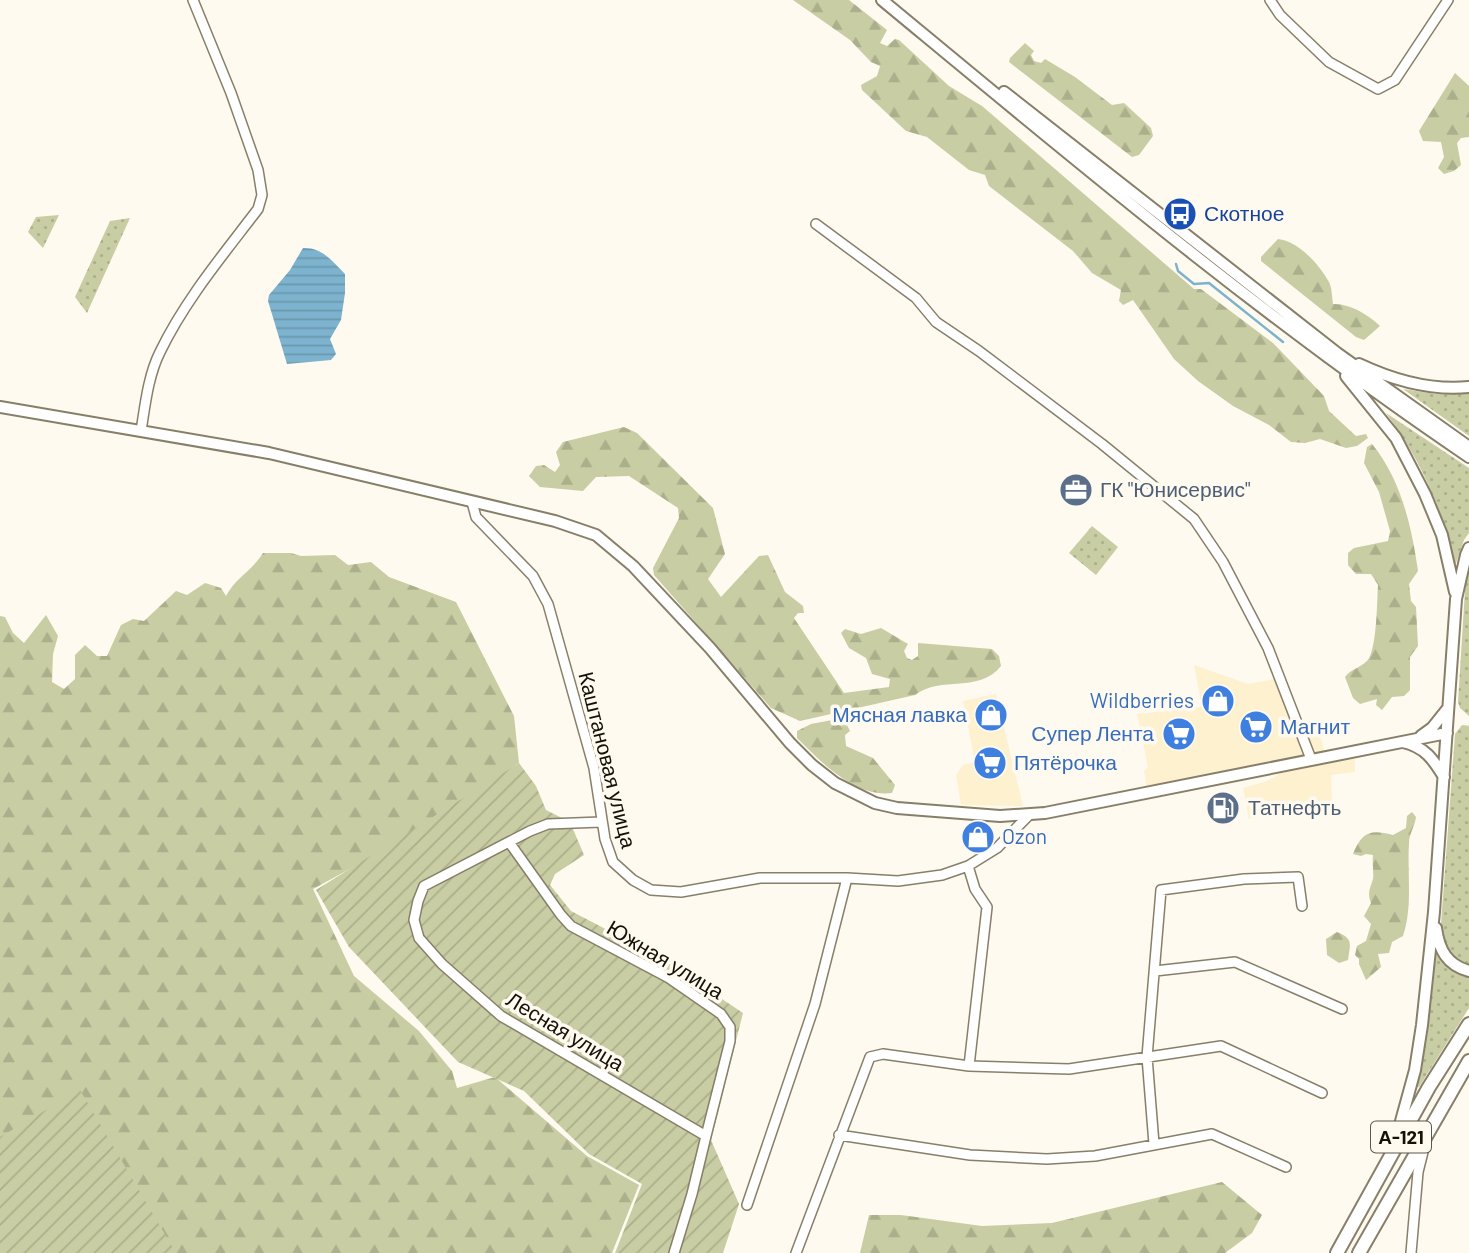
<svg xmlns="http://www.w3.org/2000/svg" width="1469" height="1253" font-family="Barlow,sans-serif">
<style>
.built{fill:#fef1d0}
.grass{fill:url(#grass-dots)}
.forest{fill:url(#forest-firs)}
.garden{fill:url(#garden-furrows)}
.water{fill:url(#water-rules)}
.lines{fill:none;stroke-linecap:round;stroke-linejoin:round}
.stream{stroke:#7db3ce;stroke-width:2.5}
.minor-casing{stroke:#887f69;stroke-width:12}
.major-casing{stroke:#887f69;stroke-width:14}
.highway-casing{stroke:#887f69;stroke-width:16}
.minor{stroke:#fff;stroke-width:9}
.major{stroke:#fff;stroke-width:10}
.highway{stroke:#fff;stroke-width:12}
.labels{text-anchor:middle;stroke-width:7;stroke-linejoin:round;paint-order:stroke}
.shield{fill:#fefaf0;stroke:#5a574e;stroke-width:2}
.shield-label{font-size:19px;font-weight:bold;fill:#141108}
.transit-label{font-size:21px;fill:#164399;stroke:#fefaf0;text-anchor:start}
.service-label{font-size:21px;fill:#4e5e75;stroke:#fefaf0;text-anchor:start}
.shop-label{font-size:21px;fill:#366cbe;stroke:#fefaf0;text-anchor:end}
.street-label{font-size:21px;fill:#141108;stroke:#fefaf0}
</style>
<defs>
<pattern id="grass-dots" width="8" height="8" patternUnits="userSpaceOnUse" patternTransform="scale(1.75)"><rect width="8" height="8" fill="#c8cda3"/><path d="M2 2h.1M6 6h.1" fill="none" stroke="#abaf8b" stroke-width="1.8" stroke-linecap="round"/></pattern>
<pattern id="forest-firs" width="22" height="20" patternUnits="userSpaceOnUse" patternTransform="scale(1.75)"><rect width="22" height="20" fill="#c8cda3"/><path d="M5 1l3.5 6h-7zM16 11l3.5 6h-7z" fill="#abaf8b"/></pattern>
<pattern id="garden-furrows" width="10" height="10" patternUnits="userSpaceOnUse" patternTransform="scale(1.75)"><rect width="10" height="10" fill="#c8cda3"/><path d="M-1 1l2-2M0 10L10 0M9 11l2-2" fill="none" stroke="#abaf8b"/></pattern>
<pattern id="water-rules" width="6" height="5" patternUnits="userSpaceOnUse" patternTransform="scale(1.75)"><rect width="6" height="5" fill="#7db3ce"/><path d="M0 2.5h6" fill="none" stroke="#6b99af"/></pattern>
</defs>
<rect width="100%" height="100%" fill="#fefaf0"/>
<path class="built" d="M 1194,665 L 1248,684 L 1274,679 L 1299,738 L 1320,734 L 1324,752 L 1147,788 L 1144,771 L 1148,767 L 1137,714 L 1202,707 Z
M 996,694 L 1023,806 L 961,805 L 956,775 L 963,765 L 975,762 L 963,701 Z
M 1355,758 L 1355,772 L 1331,775 L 1332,801 L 1249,819 L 1243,788 L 1267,781 L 1281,773 Z"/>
<path class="grass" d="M 59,215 L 43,248 L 28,232 L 36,217 Z
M 130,218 L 87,313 L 75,297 L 110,221 Z
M 1403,389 L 1435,394 L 1469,394 L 1469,436 Z
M 1386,413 L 1469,468 L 1469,533 L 1464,540 L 1454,569 C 1444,511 1421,460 1386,413 Z
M 1092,526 L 1118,547 L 1096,575 L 1069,553 Z
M 1469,563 L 1469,716 L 1460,708 L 1458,702 L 1466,574 Z
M 1462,725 L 1469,726 L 1469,967 C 1448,958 1443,946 1441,924 L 1455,734 Z
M 1433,950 C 1444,963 1451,972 1469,977 L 1469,1008 L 1419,1087 L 1416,1087 Z"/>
<path class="forest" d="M 793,0 L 849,0 L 887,30 L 880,43 L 887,46 L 895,39 L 899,40 L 949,86 L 982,106 L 1194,289 L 1201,289 L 1273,343 L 1324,396 L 1329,411 L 1356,436 L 1366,434 L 1368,438 L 1357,446 L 1346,448 L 1320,439 L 1305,443 L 1291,442 L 1269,425 L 1233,406 L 1198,381 L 1174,359 L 1133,300 L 1123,305 L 1119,301 L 1121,290 L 1092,273 L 1073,251 L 989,186 L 985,175 L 969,170 L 927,137 L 906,131 L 862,90 L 861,85 L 877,76 L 880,66 L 871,62 L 850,40 Z
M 1025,43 L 1034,51 L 1031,55 L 1034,61 L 1041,63 L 1045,59 L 1075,77 L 1112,105 L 1124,103 L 1151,128 L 1153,136 L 1139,155 L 1132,157 L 1009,62 L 1010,58 Z
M 1455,73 L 1469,86 L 1469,137 L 1461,138 L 1457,143 L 1461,165 L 1454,171 L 1444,174 L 1438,168 L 1444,157 L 1441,142 L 1423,141 L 1419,131 Z
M 1278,239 C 1298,241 1319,264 1329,282 C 1332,288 1332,297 1333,304 C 1349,303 1369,315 1380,326 L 1364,340 L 1356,337 L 1261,261 L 1261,257 Z
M 624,427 L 637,433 L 713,508 L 725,554 L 708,579 L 721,597 L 759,556 L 768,555 L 785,592 L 803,606 L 804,613 L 798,613 L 794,618 L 844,693 L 889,687 L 890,679 L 872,674 L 866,658 L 849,648 L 841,633 L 845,629 L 861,634 L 881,628 L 908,644 L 904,651 L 907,658 L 912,660 L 918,656 L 918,643 L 992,649 L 999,656 L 1001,666 C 979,694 941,675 915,695 L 800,721 L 771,708 L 654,575 L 653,568 L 679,518 L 678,508 L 629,476 L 596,477 L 583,491 L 540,487 L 529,476 L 536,466 L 544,465 L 555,472 L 560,465 L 556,452 L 563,442 Z
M 1372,444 C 1401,479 1412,528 1418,571 L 1409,584 L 1411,601 L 1416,607 L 1418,646 L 1410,657 L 1410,690 L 1404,696 L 1392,697 L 1382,710 L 1376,705 L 1377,699 L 1360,704 L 1353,698 L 1345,677 C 1351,669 1360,668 1367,661 C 1377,651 1377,600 1378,585 L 1371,574 L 1356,574 L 1348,565 L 1348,553 L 1354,548 L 1388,541 L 1390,531 L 1379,492 L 1364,463 L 1367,447 Z
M 263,553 L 291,553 L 301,556 L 335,555 L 348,565 L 371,562 L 389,577 L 456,602 L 514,716 L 519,763 L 414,834 L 313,889 L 354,976 L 419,1031 L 452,1071 L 457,1088 L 495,1077 L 587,1156 L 639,1185 L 612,1253 L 149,1253 L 0,1207 L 0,616 L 5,617 L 13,633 L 24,643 L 46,615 L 58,636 L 53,654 L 52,682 L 64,689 L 75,679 L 75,655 L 85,645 L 97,656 L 107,656 L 121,625 L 133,619 L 144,621 L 176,591 L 187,595 L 205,583 L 221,588 L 226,596 C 236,577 251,572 263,553 Z
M 864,714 L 867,717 L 846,723 L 850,731 L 845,735 L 846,746 L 873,758 L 895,785 L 892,793 C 855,798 820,761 797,738 L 797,731 L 811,724 Z
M 1412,812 L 1416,817 C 1415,826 1409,834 1409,843 C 1407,874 1413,906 1403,936 L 1392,942 L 1389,953 L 1378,954 L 1381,967 L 1366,980 L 1359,964 L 1359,959 L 1355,955 L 1357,946 L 1366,941 L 1371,924 L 1364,916 L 1371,903 C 1367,893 1370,889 1373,879 C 1374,872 1372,863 1373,855 L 1366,854 L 1361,856 L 1353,854 C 1362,832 1370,829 1393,835 L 1406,828 L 1407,816 Z
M 1337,932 C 1354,939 1350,944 1348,960 L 1339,963 L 1327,955 L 1326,939 Z
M 1222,1182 L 1262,1215 L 1252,1233 L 1225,1253 L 860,1253 L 869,1215 L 901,1215 L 982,1226 L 1052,1223 Z"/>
<path class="garden" d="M 519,763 L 536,786 L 546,810 L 570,822 L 584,855 L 555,874 L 550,885 L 571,911 L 659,957 L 743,1013 L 711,1140 L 739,1204 L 723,1253 L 615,1253 L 642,1184 L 589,1154 L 524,1091 L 458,1062 L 349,947 L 316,890 Z
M 80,1090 L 176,1253 L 0,1253 L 0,1137 Z"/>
<path class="water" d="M 303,248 C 322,247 332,261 345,274 L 345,293 L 341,320 L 330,339 L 336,354 L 331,360 L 287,364 L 268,301 L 269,295 L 290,270 Z"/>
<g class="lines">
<path class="stream" d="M 1176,264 L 1178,271 L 1194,284 L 1209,283 L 1283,342"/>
<defs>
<path id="minor" d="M 1270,0 L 1280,15 L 1329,62 L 1378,89 L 1395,80 L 1448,0
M 816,224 L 916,298 L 936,322 L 979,351 L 1102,444 L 1194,519 L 1223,562 L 1268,648 L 1311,759
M 141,431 C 145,406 148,376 160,352 C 185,300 223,255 258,209 L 262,195 L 258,170 L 231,93 L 193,0
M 472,502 L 476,517 L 533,576 L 548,604 L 594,768 L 605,839 L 613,862 L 633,880 L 651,890 L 681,892 L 760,878 L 847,878 L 898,881 L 942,875 L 968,866 L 997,848 L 1028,816
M 601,822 L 548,824 L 530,831 L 424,886 L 418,901 L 414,920 L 419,938 L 442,964 L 501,1016 L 706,1136 L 692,1194 L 674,1253
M 509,842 L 561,915 L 571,926 L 669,978 L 721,1014 L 730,1027 L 730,1041 L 706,1136
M 1155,971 L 1235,962 L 1342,1009
M 969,1066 L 1069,1069 L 1221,1046 L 1322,1093
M 839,1135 L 970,1155 L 1047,1159 L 1095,1156 L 1212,1134 L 1286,1167
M 1154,1144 L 1147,1057 L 1161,890 L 1244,879 L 1298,877 L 1302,906
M 747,1205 L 815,1004 L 847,878
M 796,1253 L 870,1057 L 883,1054 L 969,1066 L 987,907 L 975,889 L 968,866
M 1411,1253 L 1418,1172 L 1425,1144"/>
<path id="major" d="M 882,0 C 1073,158 1263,318 1469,457
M 1004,92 L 1337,353 L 1469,447
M 1359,364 C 1393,380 1430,391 1469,387
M 1346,376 L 1396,438 L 1425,494 L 1442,535 L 1455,592
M 0,407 L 269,453 L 555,521 L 596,535 L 633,566 L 710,648 L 790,743 L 812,765 L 835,783 L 875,803 L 897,808 L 1000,816 L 1045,813 L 1447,733
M 1421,736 L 1432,728 L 1448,708
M 1403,742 C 1425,747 1433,759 1444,777
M 1436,928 C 1439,950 1447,965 1469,971
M 1395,1143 L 1415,1070 L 1422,1025 L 1434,912 L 1456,599 L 1466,555 L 1469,548"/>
<path id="highway" d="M 1337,1253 L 1429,1087 L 1469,1024
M 1359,1253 L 1469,1061"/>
</defs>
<use href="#minor" class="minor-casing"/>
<use href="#major" class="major-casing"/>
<use href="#highway" class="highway-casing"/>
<use href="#minor" class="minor"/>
<use href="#major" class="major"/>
<use href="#highway" class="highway"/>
</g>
<defs>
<symbol id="bus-disc" viewBox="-11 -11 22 22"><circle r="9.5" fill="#1a4fb4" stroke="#fefaf0"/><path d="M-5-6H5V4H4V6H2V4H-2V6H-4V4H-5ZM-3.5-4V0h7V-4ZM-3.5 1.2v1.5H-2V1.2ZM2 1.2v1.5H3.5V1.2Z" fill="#fff"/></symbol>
<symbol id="office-disc" viewBox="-11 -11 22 22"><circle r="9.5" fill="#5c6f8a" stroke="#fefaf0"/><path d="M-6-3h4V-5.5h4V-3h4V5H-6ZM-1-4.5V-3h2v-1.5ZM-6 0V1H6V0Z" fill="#fff"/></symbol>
<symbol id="shop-disc" viewBox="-11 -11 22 22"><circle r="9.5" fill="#3f7fe0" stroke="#fefaf0"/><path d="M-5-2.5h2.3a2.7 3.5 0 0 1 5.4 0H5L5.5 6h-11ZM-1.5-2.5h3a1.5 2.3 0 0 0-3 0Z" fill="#fff"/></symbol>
<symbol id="supermarket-disc" viewBox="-11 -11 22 22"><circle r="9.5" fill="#3f7fe0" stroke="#fefaf0"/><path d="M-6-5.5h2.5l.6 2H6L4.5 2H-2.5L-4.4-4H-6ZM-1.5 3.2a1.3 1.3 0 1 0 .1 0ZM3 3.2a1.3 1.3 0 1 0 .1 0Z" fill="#fff"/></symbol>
<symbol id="fuel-disc" viewBox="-11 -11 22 22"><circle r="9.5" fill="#5c6f8a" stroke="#fefaf0"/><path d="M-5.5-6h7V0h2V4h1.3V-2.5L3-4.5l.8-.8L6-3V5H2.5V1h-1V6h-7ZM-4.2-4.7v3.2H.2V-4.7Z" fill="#fff"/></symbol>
</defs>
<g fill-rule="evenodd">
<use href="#bus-disc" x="1161" y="195" width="38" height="38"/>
<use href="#office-disc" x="1057" y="471" width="38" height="38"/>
<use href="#shop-disc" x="1199" y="682" width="38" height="38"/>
<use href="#shop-disc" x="972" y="696" width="38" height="38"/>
<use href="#supermarket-disc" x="1237" y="708" width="38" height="38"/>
<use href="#supermarket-disc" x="1160" y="715" width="38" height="38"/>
<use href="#supermarket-disc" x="971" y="744" width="38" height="38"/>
<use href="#fuel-disc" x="1204" y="789" width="38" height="38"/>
<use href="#shop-disc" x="959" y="818" width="38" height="38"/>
</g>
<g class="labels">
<rect class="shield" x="1371" y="1121.5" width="60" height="31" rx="5"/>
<g class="shield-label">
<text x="1401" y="1144">А-121</text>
</g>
<g class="transit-label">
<text x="1204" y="221">Скотное</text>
</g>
<g class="service-label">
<text x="1100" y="497">ГК "Юнисервис"</text>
<text x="1248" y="815">Татнефть</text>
</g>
<g class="shop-label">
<text x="1194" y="708">Wildberries</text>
<text x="967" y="722">Мясная лавка</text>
<text x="1280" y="734" text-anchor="start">Магнит</text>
<text x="1154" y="741">Супер Лента</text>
<text x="1014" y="770" text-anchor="start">Пятёрочка</text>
<text x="1002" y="844" text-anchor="start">Ozon</text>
</g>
<g class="street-label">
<text transform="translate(607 760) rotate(76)" y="7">Каштановая улица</text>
<text transform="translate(665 960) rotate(31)" y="7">Южная улица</text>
<text transform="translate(565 1032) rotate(31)" y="7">Лесная улица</text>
</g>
</g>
</svg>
